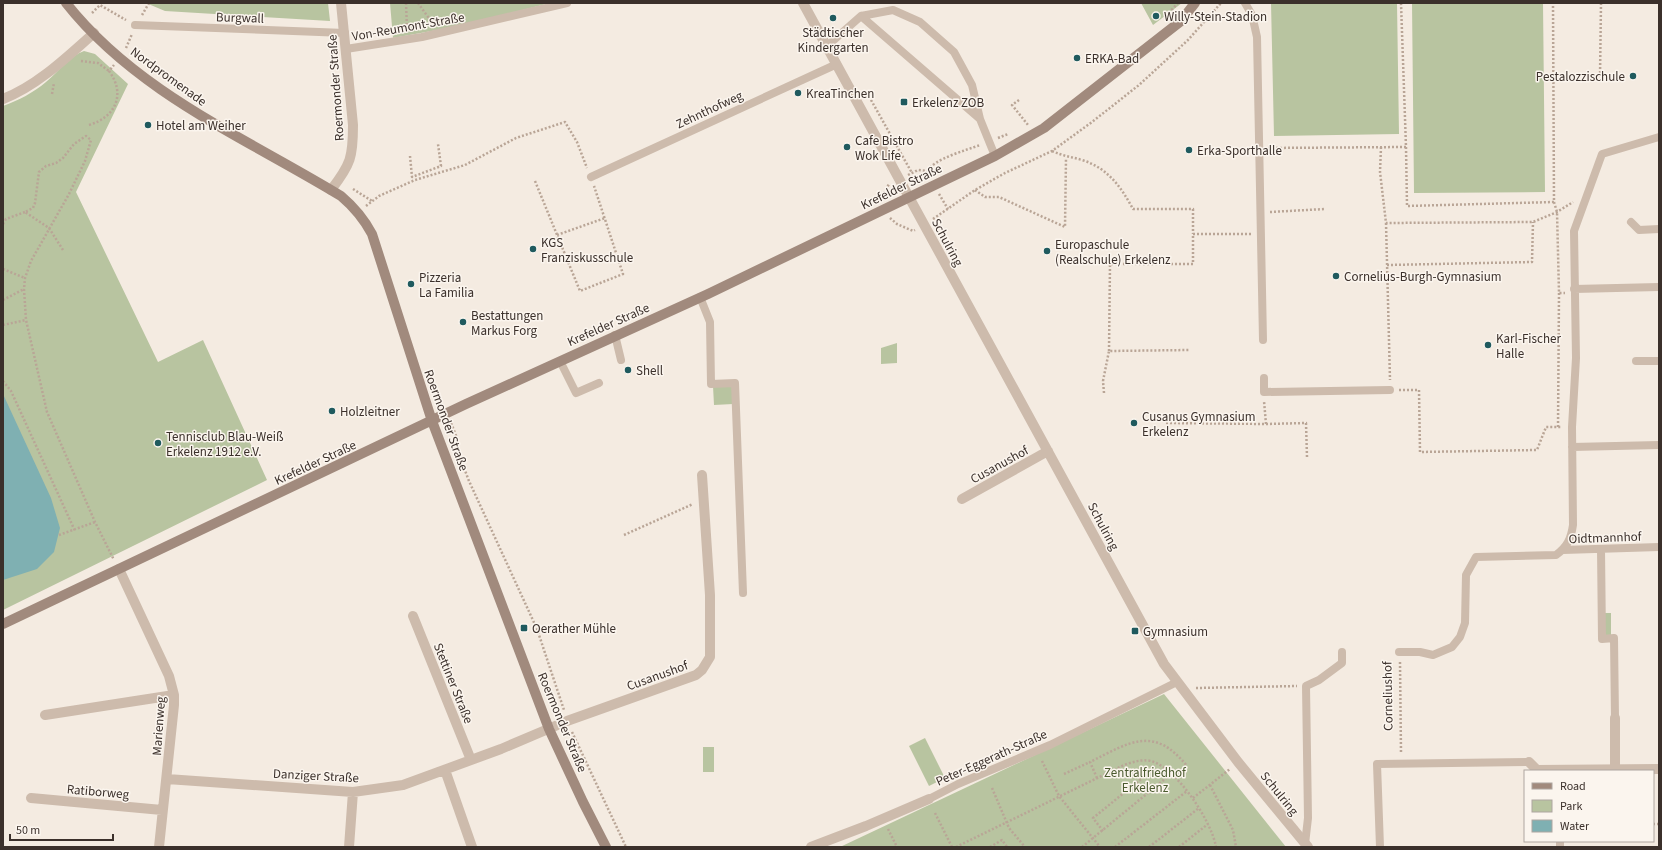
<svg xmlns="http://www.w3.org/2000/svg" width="1662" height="850" font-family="'Source Sans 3',sans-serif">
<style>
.green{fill:#b8c4a0}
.water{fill:#7fb0b2}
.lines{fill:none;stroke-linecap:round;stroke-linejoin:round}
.path{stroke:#b9a596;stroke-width:2.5;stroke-dasharray:2 2;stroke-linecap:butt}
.lane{stroke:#cdbbac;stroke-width:8}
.street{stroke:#cdbbac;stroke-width:10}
.secondary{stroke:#a18a7d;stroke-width:10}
.poi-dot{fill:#1f5a5e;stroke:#fbf5ee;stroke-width:1.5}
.labels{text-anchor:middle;stroke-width:3;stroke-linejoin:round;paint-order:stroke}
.poi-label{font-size:13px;fill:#3b302b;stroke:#fbf5ee;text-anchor:start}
.street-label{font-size:13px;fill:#3b302b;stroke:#fbf5ee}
.park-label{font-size:13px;fill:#4a5a2e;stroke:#fbf5ee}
</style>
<rect width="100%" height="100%" fill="#f4ebe1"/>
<path class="green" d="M 146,3 L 328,3 L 330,21 L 165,11 Z
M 390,3 L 550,3 L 465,25 L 393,38 Z
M 1141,3 L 1182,3 L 1153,25 Z
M 1271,3 L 1397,3 L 1399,134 L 1274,136 Z
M 1412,3 L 1543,3 L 1545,192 L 1414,193 Z
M 84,51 L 95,54 L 128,84 L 76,192 L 158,362 L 203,340 L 267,480 L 3,610 L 3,106 C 19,100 33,93 46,82 C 58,72 70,56 84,51 Z
M 897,343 L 897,363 L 881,364 L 881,348 Z
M 713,386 L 733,386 L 733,404 L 714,405 Z
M 1605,613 L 1611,613 L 1611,636 L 1604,636 Z
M 1164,694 L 1286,847 L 840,847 Z
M 925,738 L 945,778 L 929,786 L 909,746 Z
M 703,747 L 714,747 L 714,772 L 703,772 Z"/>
<path class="water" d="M 3,394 L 51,498 L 60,528 L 54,552 L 37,569 L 3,580 Z"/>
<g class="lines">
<path class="path" d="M 406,3 L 407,29
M 418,3 L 433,24
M 92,13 L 100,5 L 126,20
M 142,15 L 149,3
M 1166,16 L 1178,3
M 126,48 L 132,34
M 81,61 L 98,63 L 109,71
M 1600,77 L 1601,3
M 52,94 L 54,83
M 871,100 L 912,173
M 1019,100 L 1012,105 L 1028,125
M 89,125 C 116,117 126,94 109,71 L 114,65
M 998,138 L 1008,134
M 1381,147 L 1380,172 L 1386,223 L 1533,222 L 1557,212 L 1573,202
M 1406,147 L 1407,206 L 1554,202 L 1553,3
M 1268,148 L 1406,147 L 1401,3
M 1052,151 C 1063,156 1072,157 1082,160 C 1108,168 1121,187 1133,209 L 1193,209 L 1193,234
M 410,156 L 412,177 L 441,166 L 438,144
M 928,171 C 933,159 967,150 980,145
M 908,175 L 918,170 L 928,171 L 930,175
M 535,181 L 580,291 L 623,274 L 594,186
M 353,189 L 372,201
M 975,190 L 985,197 L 999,197 L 1065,227 L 1066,158
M 939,194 L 948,209
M 882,197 L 889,184
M 1554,202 L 1557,212 L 1559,293 L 1565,293
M 366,206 L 379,196 L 415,180 L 465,165 L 516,138 L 565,122 L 577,142 L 587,168
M 1270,212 L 1325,209
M 890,218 L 897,224 L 913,231 L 915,230
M 933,219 L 975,190 L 1005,173 L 1052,151 L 1092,122 L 1139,85 L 1188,40 L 1221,3
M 1386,223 L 1390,380
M 3,224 L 6,219 L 25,212
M 557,235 L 605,218
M 63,250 L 49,228 L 25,212 L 33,208 L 35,203 L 39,172 L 46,166 L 56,163 L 63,158 L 74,144 L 86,136 L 91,140 L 85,161 L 69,194 L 31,261 L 25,278 L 24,289 L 26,320 L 47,412 L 95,522 L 114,560
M 1387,265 L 1532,262 L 1533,222
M 3,269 L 25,278
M 3,300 L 24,289
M 3,325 L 26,320
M 1109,351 L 1110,264 L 1193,264 L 1193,234 L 1252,234
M 3,381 L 11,391 L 75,531
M 1399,390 L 1419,390 L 1420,452 L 1537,450 L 1546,427 L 1562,427
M 1104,393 L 1103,381 L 1109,351 L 1190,350
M 451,423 L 457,438 L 455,444 L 469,481 L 537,629 L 564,710
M 1166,423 L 1266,424 L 1264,401
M 1266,424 L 1306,423 L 1307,457
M 1558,427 L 1559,293
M 59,535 L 95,522
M 624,535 L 693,504
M 1400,662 L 1401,753
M 1196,688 L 1297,686
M 572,732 L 626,847
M 1042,761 L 1059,796 L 1100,847
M 1064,774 L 1090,762
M 1097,778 L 1090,762 C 1130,742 1154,725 1187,766
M 1210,785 L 1233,830 L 1236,847
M 992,788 L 1009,828 L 1025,847
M 1193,798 L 1230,769
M 935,813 L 952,847
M 1653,824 L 1659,824
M 888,829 L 897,847
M 1103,831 L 1093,818 L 1146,775
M 956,847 L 1124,765 C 1133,762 1141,759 1151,761 C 1177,768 1212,822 1216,847
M 990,847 L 1002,840 L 1007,847
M 1082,847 L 1171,774
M 1115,847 L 1187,791
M 1149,847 L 1199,808
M 1179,847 L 1208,824"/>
<path class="lane" d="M 1245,3 L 1252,15 L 1257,37 L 1263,340
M 861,16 L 980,119
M 135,25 L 345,33
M 827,46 L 861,16 L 893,10 L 920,22 L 954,52 L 972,85 L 980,119 L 995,156
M 346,49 L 422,37 L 567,3
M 591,177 L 837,64
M 1631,222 L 1639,230 L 1659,229
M 1574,289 L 1659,287
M 700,297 L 710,322 L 711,384 L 735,383 L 743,593
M 615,335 L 621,360
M 560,361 L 576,393 L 599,383
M 1636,361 L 1659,361
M 1264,378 L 1264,392 L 1390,390
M 1572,447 L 1659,445
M 1601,549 L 1602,639 L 1614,638 L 1615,718
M 1563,550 L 1659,547
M 1399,652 L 1420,652 L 1433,655 L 1452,647 L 1460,637 L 1465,623 L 1466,575 L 1476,557 L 1556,555 C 1567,547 1571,539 1573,525 L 1572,427 L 1576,358 L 1574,231 L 1602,154 L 1659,137
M 929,799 L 958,784 L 1050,745 L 1177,682
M 1560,841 L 1560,847
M 1305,844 L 1308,818 L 1306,686 L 1319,680 L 1342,663 L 1342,652
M 1380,847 L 1377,764 L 1529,762"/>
<path class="street" d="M 803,3 L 1164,664 L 1238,762 L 1308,847
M 3,99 C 37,86 67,57 94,33
M 331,190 C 351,164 353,157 353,125 L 341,3
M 962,499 L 1048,451
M 119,569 L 169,676 L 174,695 L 174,705 L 159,847
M 413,616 L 471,760
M 45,715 L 174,695
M 1529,762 L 1537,770 L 1659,769
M 1615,769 L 1615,718
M 445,770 L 472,847
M 167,779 L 353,792 L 403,785 L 501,749 L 567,721 L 696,675 L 702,670 L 710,657 L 710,595 L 702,475
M 31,798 L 162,810
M 349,847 L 353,792
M 811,847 L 866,826 L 929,799"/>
<path class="secondary" d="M 66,3 C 137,93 246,138 341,196 C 354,207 364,219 372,234 L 432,421 L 549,729 L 583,802 L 606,847
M 3,624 L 466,404 L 708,294 L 995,156 L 1044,128 L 1181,21 L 1195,3"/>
</g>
<g class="poi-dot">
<circle cx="1156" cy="16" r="4"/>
<circle cx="833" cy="18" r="4"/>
<circle cx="1077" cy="58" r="4"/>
<circle cx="1633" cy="76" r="4"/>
<circle cx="798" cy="93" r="4"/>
<rect x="900" y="98" width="8" height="8" rx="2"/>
<circle cx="148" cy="125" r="4"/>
<circle cx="847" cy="147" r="4"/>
<circle cx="1189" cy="150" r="4"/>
<circle cx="533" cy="249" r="4"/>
<circle cx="1047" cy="251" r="4"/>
<circle cx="1336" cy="276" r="4"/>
<circle cx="411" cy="284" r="4"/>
<circle cx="463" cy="322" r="4"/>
<circle cx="1488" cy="345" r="4"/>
<circle cx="628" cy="370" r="4"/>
<circle cx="332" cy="411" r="4"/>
<circle cx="1134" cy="423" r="4"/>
<circle cx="158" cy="443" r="4"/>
<rect x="520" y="624" width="8" height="8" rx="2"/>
<rect x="1131" y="627" width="8" height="8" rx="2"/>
</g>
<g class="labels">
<g class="poi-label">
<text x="1164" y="21">Willy-Stein-Stadion</text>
<text x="833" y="37" text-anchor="middle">Städtischer<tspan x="833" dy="15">Kindergarten</tspan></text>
<text x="1085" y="63">ERKA-Bad</text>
<text x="1625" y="81" text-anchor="end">Pestalozzischule</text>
<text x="806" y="98">KreaTinchen</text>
<text x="912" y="107">Erkelenz ZOB</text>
<text x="156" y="130">Hotel am Weiher</text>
<text x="855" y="145">Cafe Bistro<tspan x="855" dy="15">Wok Life</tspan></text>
<text x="1197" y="155">Erka-Sporthalle</text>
<text x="541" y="247">KGS<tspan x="541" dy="15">Franziskusschule</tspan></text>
<text x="1055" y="249">Europaschule<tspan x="1055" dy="15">(Realschule) Erkelenz</tspan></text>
<text x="1344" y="281">Cornelius-Burgh-Gymnasium</text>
<text x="419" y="282">Pizzeria<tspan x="419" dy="15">La Familia</tspan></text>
<text x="471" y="320">Bestattungen<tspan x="471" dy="15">Markus Forg</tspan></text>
<text x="1496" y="343">Karl-Fischer<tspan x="1496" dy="15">Halle</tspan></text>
<text x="636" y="375">Shell</text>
<text x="340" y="416">Holzleitner</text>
<text x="1142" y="421">Cusanus Gymnasium<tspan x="1142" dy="15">Erkelenz</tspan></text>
<text x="166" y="441">Tennisclub Blau-Weiß<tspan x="166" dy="15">Erkelenz 1912 e.V.</tspan></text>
<text x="532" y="633">Oerather Mühle</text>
<text x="1143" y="636">Gymnasium</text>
</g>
<g class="street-label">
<text transform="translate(240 17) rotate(2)" y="5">Burgwall</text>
<text transform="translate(408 26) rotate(-10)" y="5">Von-Reumont-Straße</text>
<text transform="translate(169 76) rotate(36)" y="5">Nordpromenade</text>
<text transform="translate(335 88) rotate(-94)" y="5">Roermonder Straße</text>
<text transform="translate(709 109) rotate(-25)" y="5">Zehnthofweg</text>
<text transform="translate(901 186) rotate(-26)" y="5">Krefelder Straße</text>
<text transform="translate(948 242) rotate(62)" y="5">Schulring</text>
<text transform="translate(608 324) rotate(-24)" y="5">Krefelder Straße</text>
<text transform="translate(447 420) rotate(70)" y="5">Roermonder Straße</text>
<text transform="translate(315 462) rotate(-25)" y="5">Krefelder Straße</text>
<text transform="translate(999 464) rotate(-29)" y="5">Cusanushof</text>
<text transform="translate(1104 526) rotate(62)" y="5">Schulring</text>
<text transform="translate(1605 537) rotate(-2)" y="5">Oidtmannhof</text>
<text transform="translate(657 675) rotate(-20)" y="5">Cusanushof</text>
<text transform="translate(454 683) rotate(68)" y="5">Stettiner Straße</text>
<text transform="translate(1387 696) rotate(-91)" y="5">Corneliushof</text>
<text transform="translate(563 722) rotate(67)" y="5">Roermonder Straße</text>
<text transform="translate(158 726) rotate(-86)" y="5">Marienweg</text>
<text transform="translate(991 757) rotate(-24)" y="5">Peter-Eggerath-Straße</text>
<text transform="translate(316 775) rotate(3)" y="5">Danziger Straße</text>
<text transform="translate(98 791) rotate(5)" y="5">Ratiborweg</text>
<text transform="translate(1280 793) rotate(51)" y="5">Schulring</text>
</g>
<g class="park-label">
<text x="1145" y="777">Zentralfriedhof<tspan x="1145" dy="15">Erkelenz</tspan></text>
</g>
</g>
<rect width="1662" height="850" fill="none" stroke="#3b302b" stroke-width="8"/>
<rect x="1524" y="770" width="130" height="72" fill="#fbf5ee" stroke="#aea6a0"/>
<rect x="1532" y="783" width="20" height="6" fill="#a18a7d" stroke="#aea6a0"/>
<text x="1560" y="790" font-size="12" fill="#3b302b">Road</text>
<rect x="1532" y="800" width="20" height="12" fill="#b8c4a0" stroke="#aea6a0"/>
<text x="1560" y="810" font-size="12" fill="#3b302b">Park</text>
<rect x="1532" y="820" width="20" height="12" fill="#7fb0b2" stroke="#aea6a0"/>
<text x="1560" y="830" font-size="12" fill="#3b302b">Water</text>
<path d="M10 834v6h103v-6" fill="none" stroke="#3b302b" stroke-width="2"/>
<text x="16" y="834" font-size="12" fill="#3b302b" stroke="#fbf5ee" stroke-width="3" paint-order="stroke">50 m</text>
</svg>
